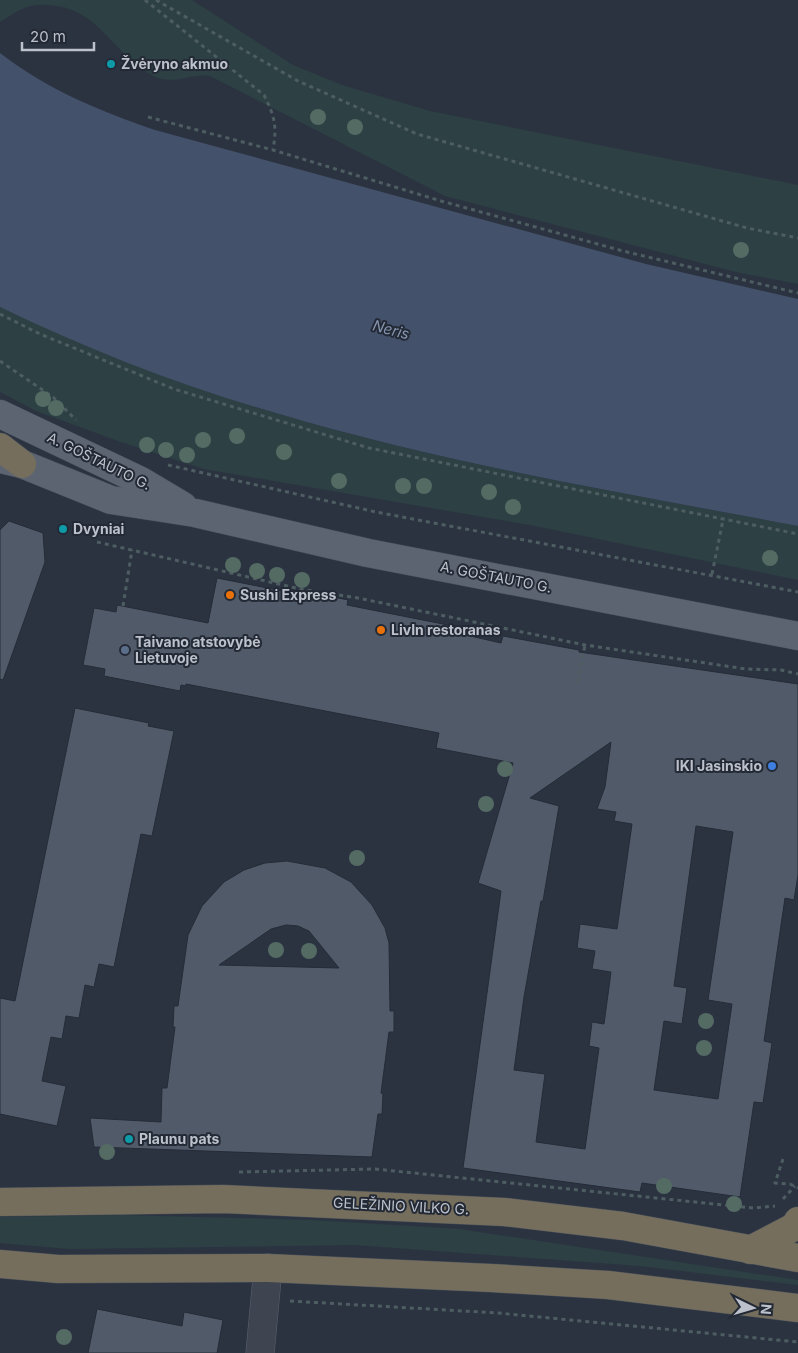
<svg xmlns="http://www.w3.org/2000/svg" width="798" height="1353" font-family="Inter,sans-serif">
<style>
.green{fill:#2d4043}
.water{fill:#44516a}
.building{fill:#515a69;stroke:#252c38;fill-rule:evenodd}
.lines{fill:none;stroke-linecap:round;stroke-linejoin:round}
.minor-casing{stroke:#5d636e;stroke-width:29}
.major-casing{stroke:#484e5a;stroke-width:29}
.highway-casing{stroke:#49505b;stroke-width:29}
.path{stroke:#4d5d61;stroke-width:3;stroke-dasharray:4 4;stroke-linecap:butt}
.minor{stroke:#3e4551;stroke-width:28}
.major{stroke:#5d6471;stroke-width:28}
.highway{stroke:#766e5c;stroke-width:28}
.tree{fill:#546b64}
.culture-dot{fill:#0f9aa8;stroke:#232a36;stroke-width:2}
.food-dot{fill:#e8710a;stroke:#232a36;stroke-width:2}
.service-dot{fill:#5c6f8a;stroke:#232a36;stroke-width:2}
.shop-dot{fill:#3f7fe0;stroke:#232a36;stroke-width:2}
.labels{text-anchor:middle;stroke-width:4;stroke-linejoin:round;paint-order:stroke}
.poi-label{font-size:14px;font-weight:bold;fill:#bcc1cb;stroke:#232a36;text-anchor:start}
.street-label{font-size:14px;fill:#bcc1cb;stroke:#232a36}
.water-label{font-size:15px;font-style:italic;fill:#8695af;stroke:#232a36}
</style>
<rect width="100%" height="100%" fill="#2b3341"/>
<path class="green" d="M 0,0 L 192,0 L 293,65 L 342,85 L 430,111 L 798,185 L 798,284 L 736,272 L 445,196 L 210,76 C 191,73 173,86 154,76 C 116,58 101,12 57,6 C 29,2 23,8 0,22 Z
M 0,307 C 90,348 181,386 276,413 C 447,464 624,493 798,526 L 798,580 L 530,525 L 204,469 L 118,441 L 36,411 L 0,392 Z
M 123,1215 L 312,1220 L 459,1229 L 798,1280 L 798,1285 L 640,1266 L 355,1245 L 69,1249 L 0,1243 L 0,1217 Z"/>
<path class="water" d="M 0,53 C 46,89 100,111 155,130 L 646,264 L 798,299 L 798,526 C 624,493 447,464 276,413 C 181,386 89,350 0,307 Z"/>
<path class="building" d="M 9,521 L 43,533 L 45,562 L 3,680 L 0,679 L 0,530 Z
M 217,578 L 328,600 L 329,596 L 348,600 L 347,605 L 458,627 L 457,633 L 501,643 L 503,636 L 579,650 L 579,652 L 798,684 L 798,875 L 794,900 L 785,898 L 764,1041 L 772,1043 L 763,1103 L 754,1102 L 740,1197 L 642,1183 L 640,1192 L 463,1168 L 501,891 L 478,883 L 513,763 L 436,748 L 439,733 L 186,684 L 186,686 L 181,685 L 180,691 L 104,676 L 105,669 L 83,665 L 94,608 L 116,612 L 117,605 L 208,623 ZM 611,742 L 605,787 L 597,809 L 616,812 L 614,821 L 632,824 L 617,929 L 580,924 L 577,948 L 595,951 L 592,969 L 611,972 L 604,1024 L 592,1022 L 589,1046 L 599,1048 L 585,1149 L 536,1142 L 545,1074 L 514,1070 L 524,997 L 541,901 L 543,901 L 559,806 L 530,798 ZM 696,826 L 733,832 L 708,1000 L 732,1004 L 718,1099 L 654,1090 L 664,1021 L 682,1024 L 687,988 L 674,986 Z
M 75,708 L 149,723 L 148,726 L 174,731 L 152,836 L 141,834 L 114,967 L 99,964 L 94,987 L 85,985 L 79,1018 L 66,1016 L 62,1039 L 51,1037 L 42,1081 L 66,1086 L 57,1126 L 0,1114 L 0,998 L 15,1001 Z
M 287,861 L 325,868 L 351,882 L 372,905 L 385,928 L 389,943 L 390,1011 L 394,1011 L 394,1032 L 389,1032 L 381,1093 L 383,1094 L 382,1114 L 378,1114 L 372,1157 L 94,1147 L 90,1118 L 161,1122 L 162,1088 L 167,1088 L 175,1027 L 173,1027 L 174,1006 L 178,1006 L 188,935 L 202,906 L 224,882 L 244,870 L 265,863 ZM 286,925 L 298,926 L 309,931 L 339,968 L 219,965 L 271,929 Z
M 97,1309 L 182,1326 L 184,1312 L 223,1320 L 217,1353 L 88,1353 Z"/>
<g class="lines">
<defs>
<path id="minor" d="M 260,1353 L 268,1268"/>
<path id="major" d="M 0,414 L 141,481 L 183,506
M 0,459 L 22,464 L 111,500 L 195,513 L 368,553 L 798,636"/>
<path id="highway" d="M 0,447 L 22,464
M 0,1202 L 223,1199 L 504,1212 L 623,1226 L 798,1258
M 750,1250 L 794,1227 L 798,1221
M 0,1264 L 58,1269 L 268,1268 L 491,1278 L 608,1285 L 798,1308"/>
</defs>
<use href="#minor" class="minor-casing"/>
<use href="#major" class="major-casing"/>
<use href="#highway" class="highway-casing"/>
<path class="path" d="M 145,0 L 264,95 C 275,117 277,126 273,150
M 156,0 L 298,81 L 417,134 L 747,228 L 798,238
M 148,117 L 273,150 L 441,201 L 623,251 L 798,293
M 0,314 L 40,334 L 174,389 L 369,448 L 798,534
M 0,361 L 53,397 L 76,420
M 168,465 L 376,512 L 798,592
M 97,542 L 300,589 L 358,598 L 585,645 L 746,669 L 781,670 L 798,674
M 712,574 L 723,520
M 123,606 L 132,550
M 578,682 L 585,645
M 783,1159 L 775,1183 L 790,1184 L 798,1188
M 239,1172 L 375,1169 L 753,1208 L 775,1206
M 783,1199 L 795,1186
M 290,1301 L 498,1313 L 798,1342"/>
<use href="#minor" class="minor"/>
<use href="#major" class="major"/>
<use href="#highway" class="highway"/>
</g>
<g class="tree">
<circle cx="318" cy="117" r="8"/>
<circle cx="355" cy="127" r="8"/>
<circle cx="741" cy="250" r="8"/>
<circle cx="43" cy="399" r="8"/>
<circle cx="56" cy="408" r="8"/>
<circle cx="237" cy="436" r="8"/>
<circle cx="203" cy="440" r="8"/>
<circle cx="147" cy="445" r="8"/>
<circle cx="166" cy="450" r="8"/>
<circle cx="284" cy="452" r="8"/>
<circle cx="187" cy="455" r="8"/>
<circle cx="339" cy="481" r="8"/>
<circle cx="403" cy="486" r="8"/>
<circle cx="424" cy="486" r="8"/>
<circle cx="489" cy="492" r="8"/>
<circle cx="513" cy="507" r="8"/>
<circle cx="770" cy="558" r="8"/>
<circle cx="233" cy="565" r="8"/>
<circle cx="257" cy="571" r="8"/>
<circle cx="277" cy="575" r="8"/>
<circle cx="302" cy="580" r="8"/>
<circle cx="505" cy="769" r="8"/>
<circle cx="486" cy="804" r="8"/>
<circle cx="357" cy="858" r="8"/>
<circle cx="276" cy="950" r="8"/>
<circle cx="309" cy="951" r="8"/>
<circle cx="706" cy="1021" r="8"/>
<circle cx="704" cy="1048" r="8"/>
<circle cx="107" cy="1152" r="8"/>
<circle cx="664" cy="1186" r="8"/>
<circle cx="734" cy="1204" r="8"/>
<circle cx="64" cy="1337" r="8"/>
</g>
<g class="culture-dot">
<circle cx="111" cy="64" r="5"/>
<circle cx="63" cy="529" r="5"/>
<circle cx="129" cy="1139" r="5"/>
</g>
<g class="food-dot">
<circle cx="230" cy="595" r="5"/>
<circle cx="381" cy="630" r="5"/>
</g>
<circle class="service-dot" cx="125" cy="650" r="5"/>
<circle class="shop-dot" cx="772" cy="766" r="5"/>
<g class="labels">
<g class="poi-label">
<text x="121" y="69">Žvėryno akmuo</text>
<text x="73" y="534">Dvyniai</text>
<text x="240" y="600">Sushi Express</text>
<text x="391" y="635">LivIn restoranas</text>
<text x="135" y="647">Taivano atstovybė<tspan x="135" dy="16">Lietuvoje</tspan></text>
<text x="762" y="771" text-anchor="end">IKI Jasinskio</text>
<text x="139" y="1144">Plaunu pats</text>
</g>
<g class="street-label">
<text transform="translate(99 461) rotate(26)" y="5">A. GOŠTAUTO G.</text>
<text transform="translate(496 577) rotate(11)" y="5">A. GOŠTAUTO G.</text>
<text transform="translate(401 1206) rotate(3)" y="5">GELEŽINIO VILKO G.</text>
</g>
<g class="water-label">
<text transform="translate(391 330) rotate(15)" y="5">Neris</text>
</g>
</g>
<g transform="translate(753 1308) rotate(95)" stroke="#232a36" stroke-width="4" paint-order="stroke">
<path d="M0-4L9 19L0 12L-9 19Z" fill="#bcc1cb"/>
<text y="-8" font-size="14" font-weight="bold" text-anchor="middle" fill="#bcc1cb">N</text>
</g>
<path d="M22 42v8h72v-8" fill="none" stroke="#bcc1cb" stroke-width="2.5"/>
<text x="30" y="42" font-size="15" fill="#bcc1cb" stroke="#232a36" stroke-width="4" paint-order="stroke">20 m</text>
</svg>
